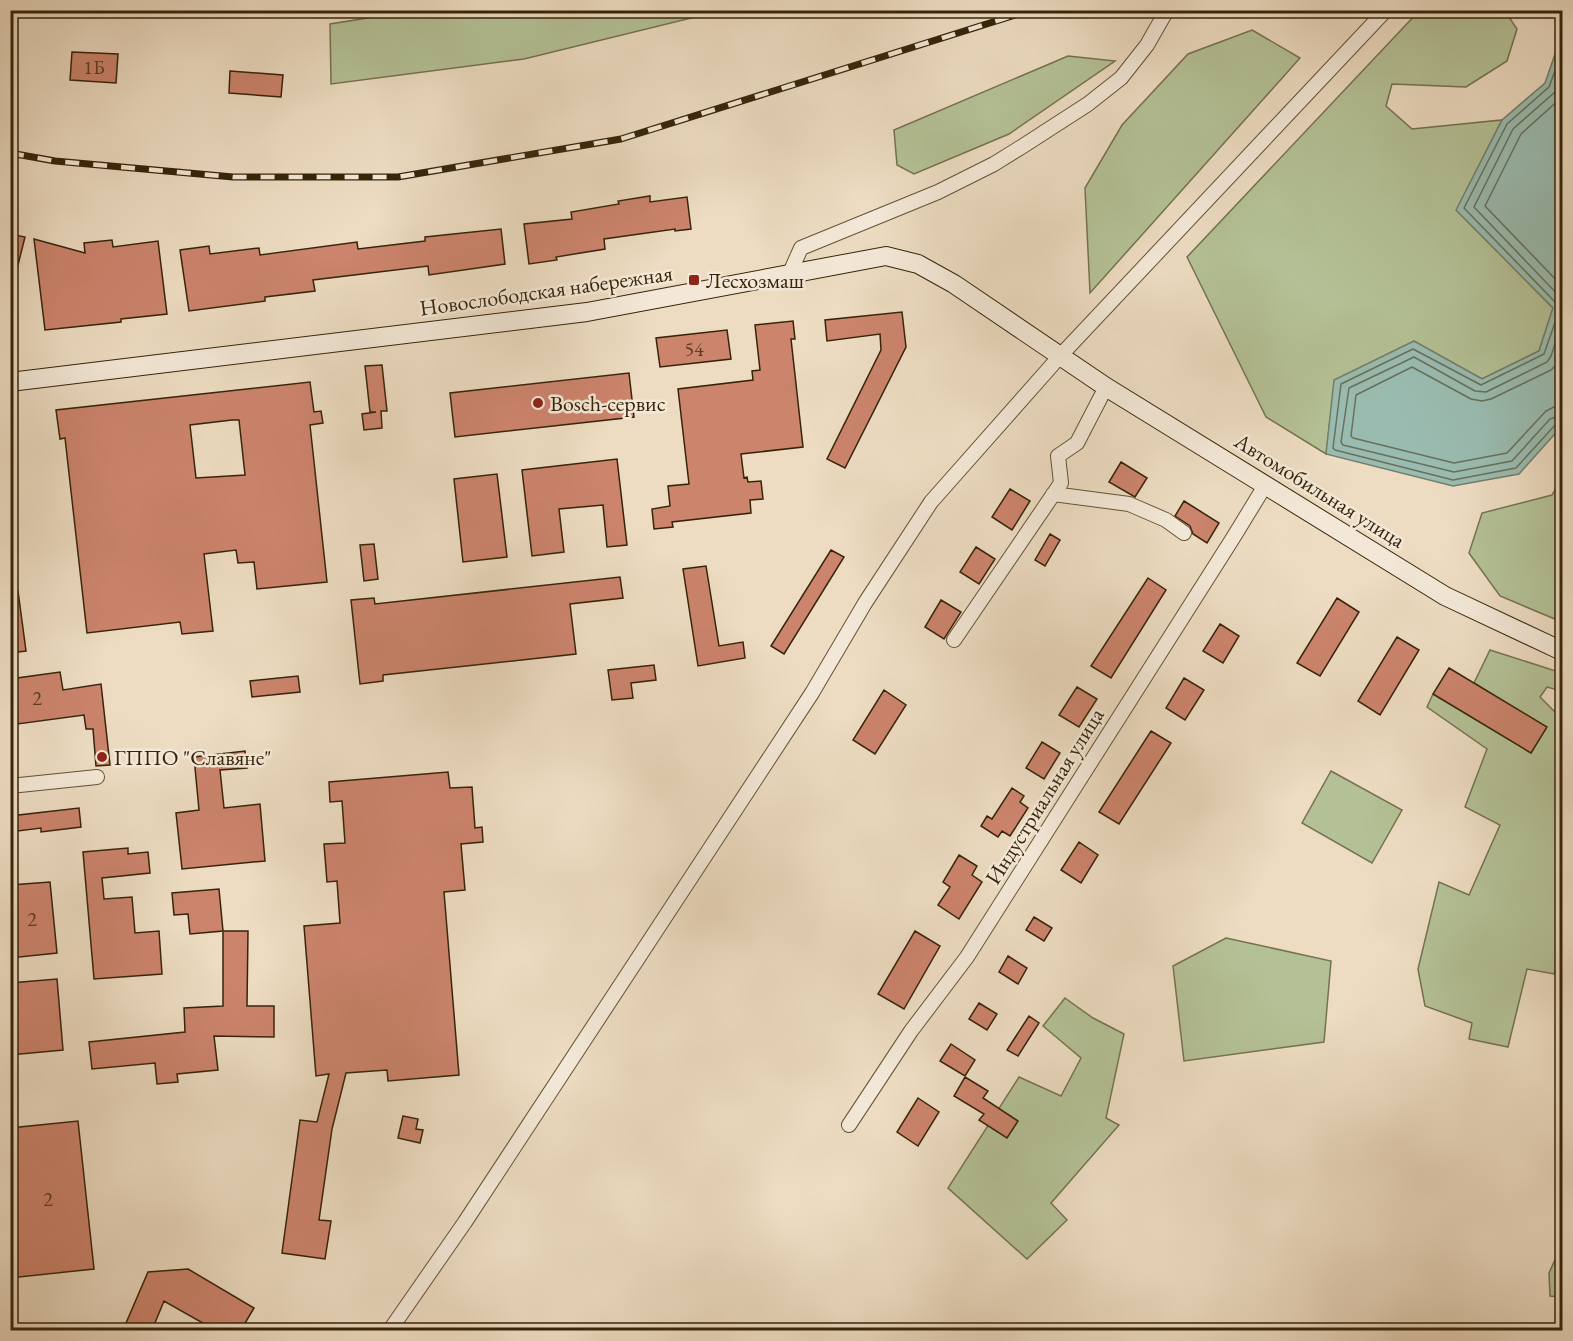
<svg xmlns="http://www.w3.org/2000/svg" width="1573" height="1341" font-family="'EB Garamond',serif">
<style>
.green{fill:#b4c196;stroke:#757250;stroke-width:1.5}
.water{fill:#9abcb0;stroke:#727f6d;stroke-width:1.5}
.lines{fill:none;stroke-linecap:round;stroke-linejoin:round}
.shore{stroke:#68705c;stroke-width:1.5}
.building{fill:#cc846d;stroke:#362409;stroke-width:1.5;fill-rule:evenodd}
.street-casing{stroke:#645237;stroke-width:16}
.secondary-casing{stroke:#362409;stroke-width:20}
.street{stroke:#f3e8d7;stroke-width:14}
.secondary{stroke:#f3e8d7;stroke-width:18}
.rail-casing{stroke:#362409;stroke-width:7}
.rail{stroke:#f3e8d7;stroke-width:4.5;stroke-dasharray:14;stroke-linecap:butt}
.poi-dot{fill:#8f2418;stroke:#f3e8d7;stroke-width:2}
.labels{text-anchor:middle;stroke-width:5;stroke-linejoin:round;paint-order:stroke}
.number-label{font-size:20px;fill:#5c3c22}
.poi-label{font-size:22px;fill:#362409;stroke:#f3e8d7;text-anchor:start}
.street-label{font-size:22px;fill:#362409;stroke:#f3e8d7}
</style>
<rect width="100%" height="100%" fill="#eddcc2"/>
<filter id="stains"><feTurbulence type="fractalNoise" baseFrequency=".00333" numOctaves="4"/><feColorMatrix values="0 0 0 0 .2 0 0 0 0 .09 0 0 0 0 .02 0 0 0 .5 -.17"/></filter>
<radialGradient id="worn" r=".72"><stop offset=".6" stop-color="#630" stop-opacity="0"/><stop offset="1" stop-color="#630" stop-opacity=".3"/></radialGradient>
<path class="green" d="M 418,10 L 720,10 L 720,11 L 524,59 L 331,84 L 330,24 Z
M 1419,11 L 1505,11 L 1517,29 L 1507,61 L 1466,87 L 1392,84 L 1386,106 L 1412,129 L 1502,120 L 1457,210 L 1553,308 L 1539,351 L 1482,379 L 1414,341 L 1335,380 L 1326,454 L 1266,417 L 1187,257 Z
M 1252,30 L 1300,58 L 1090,293 L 1085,188 L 1122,125 L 1188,54 Z
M 1068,56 L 1115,61 L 1009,134 L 914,174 L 897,165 L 894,130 Z
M 1562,477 L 1562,622 L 1500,596 L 1469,553 L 1482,513 L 1552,495 Z
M 1490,650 L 1562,673 L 1562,691 L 1547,687 L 1540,697 L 1562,719 L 1562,948 L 1554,974 L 1527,969 L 1508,1047 L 1469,1039 L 1472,1023 L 1425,1006 L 1418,969 L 1439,882 L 1469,895 L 1500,825 L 1465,807 L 1487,749 L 1427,707 L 1433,694 L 1531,753 L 1546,728 L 1474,683 Z
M 1331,771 L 1402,810 L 1372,863 L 1302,823 Z
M 1226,938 L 1331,961 L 1324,1042 L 1184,1061 L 1173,966 Z
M 1065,998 L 1093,1018 L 1124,1034 L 1106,1118 L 1119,1125 L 1051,1203 L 1067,1220 L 1027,1259 L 948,1188 L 1019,1077 L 1061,1096 L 1081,1058 L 1043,1026 Z
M 1562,1244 L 1562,1297 L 1550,1296 L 1549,1273 Z"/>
<path class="water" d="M 1562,34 L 1562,426 L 1519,474 L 1453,486 L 1326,454 L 1334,380 L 1414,341 L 1482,379 L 1539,351 L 1553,308 L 1456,210 L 1502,120 L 1545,83 Z"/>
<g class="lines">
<path class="shore" d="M 1562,52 L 1549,87 L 1507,124 L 1464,208 L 1558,305 L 1559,311 L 1544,354 L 1481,385 L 1413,349 L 1341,384 L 1333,448 L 1335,450 L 1453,480 L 1516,468 L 1556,424 L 1562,422
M 1562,74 L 1555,92 L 1513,129 L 1474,207 L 1562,299
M 1562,97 L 1521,134 L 1485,206 L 1562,286
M 1562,323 L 1551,356 L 1547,362 L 1486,392 L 1475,391 L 1414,357 L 1349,388 L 1341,442 L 1343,445 L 1454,472 L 1512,461 L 1550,419 L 1562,415
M 1562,351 L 1558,363 L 1551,370 L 1491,399 L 1482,401 L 1471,399 L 1412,367 L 1356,395 L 1351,436 L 1353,438 L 1454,463 L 1507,453 L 1546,411 L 1554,407 L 1562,406"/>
</g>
<path class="building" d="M 72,52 L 118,54 L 116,83 L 70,80 Z
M 230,71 L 283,75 L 281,97 L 229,93 Z
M 650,196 L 650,202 L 687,197 L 691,229 L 675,231 L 675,229 L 604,239 L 605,249 L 556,257 L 557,260 L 529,264 L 524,224 L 572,219 L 571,212 L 619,204 L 618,201 Z
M 501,229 L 505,264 L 429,275 L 428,266 L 313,280 L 315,291 L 265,297 L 265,301 L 189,311 L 180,250 L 209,246 L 210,254 L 259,248 L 260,255 L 357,242 L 358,249 L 425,241 L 425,237 Z
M 10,234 L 25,237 L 15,277 L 10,277 Z
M 34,239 L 85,253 L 84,243 L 112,240 L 113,247 L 158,241 L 167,314 L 121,319 L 121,322 L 45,330 Z
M 902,312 L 906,347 L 845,468 L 827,459 L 881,350 L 880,334 L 827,341 L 825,320 Z
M 793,321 L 795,339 L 791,339 L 803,447 L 741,454 L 744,478 L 747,477 L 748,482 L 761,481 L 763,499 L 750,500 L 751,513 L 672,522 L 673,527 L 654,529 L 652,509 L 670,506 L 668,486 L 689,484 L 678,389 L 753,380 L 752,371 L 760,370 L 755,325 Z
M 727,330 L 731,359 L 660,367 L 656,338 Z
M 382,365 L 387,411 L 381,411 L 382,428 L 364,430 L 362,414 L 376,412 L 370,412 L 365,366 Z
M 629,373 L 634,417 L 455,437 L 450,393 Z
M 310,382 L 314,412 L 321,411 L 323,423 L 310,425 L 327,582 L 257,589 L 254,562 L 238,563 L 236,550 L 204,554 L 213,631 L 182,634 L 180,622 L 87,633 L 65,438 L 60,439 L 56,410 ZM 232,420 L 239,420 L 245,475 L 196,478 L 190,425 Z
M 617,459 L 627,545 L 607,547 L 603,505 L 559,509 L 564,552 L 532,556 L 522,470 Z
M 1121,462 L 1147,478 L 1135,497 L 1109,482 Z
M 497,474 L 507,557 L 463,562 L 454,479 Z
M 1010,489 L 1030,501 L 1012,530 L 992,517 Z
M 1184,501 L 1219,523 L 1207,543 L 1193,534 L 1190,526 L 1175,516 Z
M 1050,534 L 1060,540 L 1045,566 L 1035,560 Z
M 374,544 L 378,579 L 364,581 L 360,545 Z
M 976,547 L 995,559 L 979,584 L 960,572 Z
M 831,550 L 844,557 L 784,654 L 771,646 Z
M 706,566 L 719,646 L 743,642 L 745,658 L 698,666 L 683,569 Z
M 620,577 L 623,598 L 570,604 L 576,654 L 383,675 L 383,681 L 360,684 L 351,600 L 374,598 L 375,604 Z
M 1148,578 L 1166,590 L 1111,678 L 1091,666 Z
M 18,591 L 26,651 L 10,653 L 10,592 Z
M 1337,598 L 1359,612 L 1320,676 L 1297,663 Z
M 941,600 L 961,612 L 944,639 L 925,627 Z
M 1220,624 L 1239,636 L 1223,663 L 1203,651 Z
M 1397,637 L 1419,650 L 1380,715 L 1358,701 Z
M 654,665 L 656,680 L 631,683 L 633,698 L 612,700 L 608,670 Z
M 1449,668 L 1547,727 L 1531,753 L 1433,694 Z
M 60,672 L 63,690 L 101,684 L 110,765 L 96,766 L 93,729 L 86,729 L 84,715 L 10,725 L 10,679 Z
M 298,676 L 300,692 L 252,697 L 250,681 Z
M 1184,678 L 1204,690 L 1185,720 L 1166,708 Z
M 1077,687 L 1097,699 L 1079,727 L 1059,715 Z
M 884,690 L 906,705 L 875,754 L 853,740 Z
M 1151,731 L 1171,743 L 1119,824 L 1099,812 Z
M 1042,742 L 1060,753 L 1044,779 L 1026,768 Z
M 245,751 L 247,768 L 220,770 L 224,808 L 260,804 L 265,861 L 182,869 L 176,813 L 199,810 L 194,757 Z
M 448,772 L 450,788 L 472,787 L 475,828 L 482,827 L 483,842 L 461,844 L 465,890 L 444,892 L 459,1075 L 388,1081 L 387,1070 L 346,1073 L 332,1129 L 319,1220 L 331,1221 L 325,1259 L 282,1253 L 300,1120 L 317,1122 L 329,1074 L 316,1076 L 304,926 L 340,923 L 337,881 L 327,882 L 324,844 L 345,843 L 342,801 L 330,802 L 329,782 Z
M 1012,788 L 1024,796 L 1020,802 L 1028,808 L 1010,836 L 1002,831 L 998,837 L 981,826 L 987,816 L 992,819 Z
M 79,808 L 81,827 L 41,832 L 41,828 L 10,832 L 10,816 Z
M 1079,842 L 1098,855 L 1081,883 L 1061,870 Z
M 128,848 L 128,854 L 148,852 L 150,873 L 102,878 L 104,899 L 132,897 L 135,933 L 159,931 L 162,974 L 94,979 L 83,852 Z
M 959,855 L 977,866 L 972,875 L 982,882 L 959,919 L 938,905 L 950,887 L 943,882 Z
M 50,882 L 57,953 L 10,958 L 10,885 Z
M 219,889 L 223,931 L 190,934 L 188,914 L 174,915 L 172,893 Z
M 1034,917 L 1052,928 L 1044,941 L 1026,930 Z
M 223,931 L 248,931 L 247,1006 L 274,1006 L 274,1037 L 214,1036 L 218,1070 L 177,1074 L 178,1082 L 157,1084 L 155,1063 L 92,1069 L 89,1042 L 185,1032 L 184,1008 L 223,1006 Z
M 915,931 L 940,946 L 904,1009 L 878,994 Z
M 1008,956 L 1027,968 L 1018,984 L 999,972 Z
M 57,979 L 63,1050 L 10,1055 L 10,983 Z
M 979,1003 L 997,1014 L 987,1030 L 969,1019 Z
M 1029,1016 L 1039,1023 L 1018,1056 L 1007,1050 Z
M 951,1044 L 975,1060 L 965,1076 L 940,1061 Z
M 965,1077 L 988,1091 L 983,1098 L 1018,1121 L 1007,1138 L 979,1120 L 984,1114 L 954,1096 Z
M 918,1098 L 939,1112 L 918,1146 L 897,1132 Z
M 403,1116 L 418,1119 L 416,1129 L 423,1130 L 420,1143 L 398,1138 Z
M 78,1121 L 94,1269 L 10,1278 L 10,1128 Z
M 188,1269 L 254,1308 L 241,1330 L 215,1330 L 164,1301 L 152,1330 L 123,1330 L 148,1272 Z"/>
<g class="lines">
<defs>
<path id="street" d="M 789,275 L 801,248 L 938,192 L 994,164 L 1023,146 L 1088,104 L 1121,78 L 1147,45 L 1167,10
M 1053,494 L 1129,504 L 1166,520 L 1184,533
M 954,640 L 1061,483 L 1058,456 L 1077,443 L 1106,387
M 10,786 L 97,777
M 849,1125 L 911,1031 L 967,957 L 1233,538 L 1266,484
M 390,1330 L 465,1222 L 812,693 L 865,603 L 931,502 L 1061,355 L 1386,10"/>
<path id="secondary" d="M 10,382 L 587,312 L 886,256 L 918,264 L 954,284 L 1106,387 L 1445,596 L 1562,651"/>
</defs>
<use href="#street" class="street-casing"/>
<use href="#secondary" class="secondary-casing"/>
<use href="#street" class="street"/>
<use href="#secondary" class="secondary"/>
<defs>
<path id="rail" d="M 10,153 L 55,161 L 233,177 L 398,177 L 621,139 L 1031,10"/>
</defs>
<use href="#rail" class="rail-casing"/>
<use href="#rail" class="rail"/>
</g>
<g class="poi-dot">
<rect x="688" y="274" width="12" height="12" rx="3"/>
<circle cx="538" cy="403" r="6"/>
<circle cx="102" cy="757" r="6"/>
</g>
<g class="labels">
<g class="number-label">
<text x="94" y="74">1Б</text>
<text x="694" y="356">54</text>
<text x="37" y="705">2</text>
<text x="32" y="926">2</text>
<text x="48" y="1206">2</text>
</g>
<g class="poi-label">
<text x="706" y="288">Лесхозмаш</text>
<text x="550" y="411">Bosch-сервис</text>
<text x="114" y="765">ГППО "Славяне"</text>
</g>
<g class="street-label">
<text transform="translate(546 290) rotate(-8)" y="8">Новослободская набережная</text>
<text transform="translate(1320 490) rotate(32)" y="8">Автомобильная улица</text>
<text transform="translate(1044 796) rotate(-58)" y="8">Индустриальная улица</text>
</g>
</g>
<rect width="1573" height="1341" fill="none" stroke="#eddcc2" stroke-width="36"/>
<rect x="12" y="12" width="1549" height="1317" fill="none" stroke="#362409" stroke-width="3"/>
<rect x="18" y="18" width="1537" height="1305" fill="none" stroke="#362409" stroke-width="1.5"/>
<rect width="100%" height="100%" filter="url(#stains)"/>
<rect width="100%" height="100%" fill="url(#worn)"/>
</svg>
